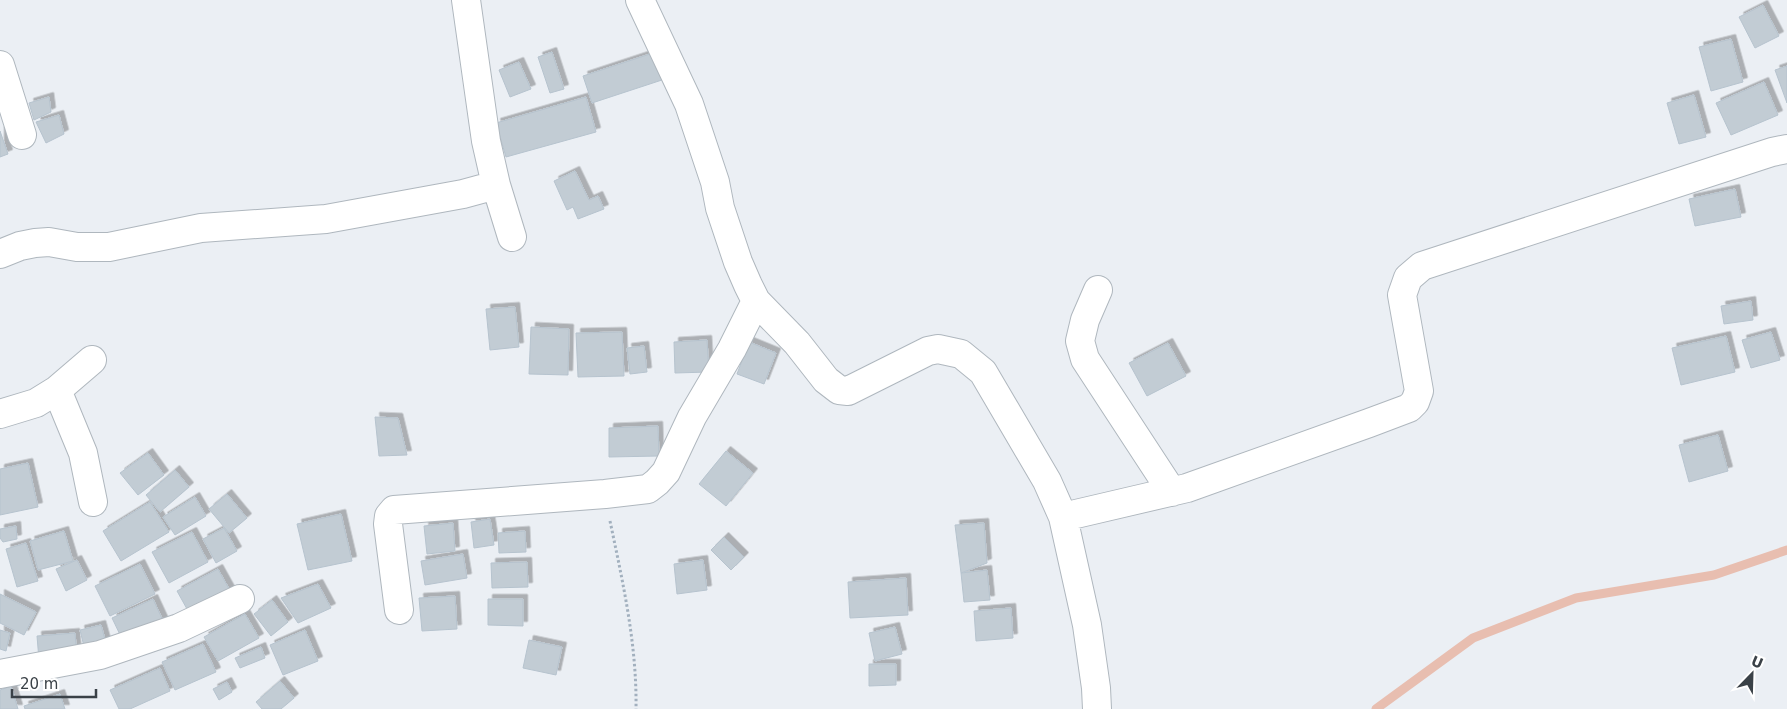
<svg xmlns="http://www.w3.org/2000/svg" width="1787" height="709" font-family="'DejaVu Sans',sans-serif">
<style>
.lines{fill:none;stroke-linecap:round;stroke-linejoin:round}
.stream{stroke:#e8beb0;stroke-width:9}
.building{fill:#c2ccd4;stroke:#b6c3ce;filter:url(#shadow)}
.minor-casing{stroke:#afb7be;stroke-width:30}
.path{stroke:#a2b0be;stroke-width:3;stroke-dasharray:2.5 2.5;stroke-linecap:butt}
.minor{stroke:#fff;stroke-width:28}
</style>
<defs>
<filter id="shadow"><feDropShadow dx="4.5" dy="-4.5" stdDeviation="0" flood-color="#0004"/></filter>
</defs>
<rect width="100%" height="100%" fill="#ebeff4"/>
<g class="lines">
<path class="stream" d="M 1376,709 L 1473,638 L 1576,598 L 1714,575 L 1787,550"/>
</g>
<path class="building" d="M 1763,5 L 1779,36 L 1755,48 L 1739,17 Z
M 1731,39 L 1743,82 L 1711,91 L 1699,47 Z
M 552,52 L 564,89 L 550,93 L 538,57 Z
M 656,52 L 665,79 L 592,103 L 583,76 Z
M 519,62 L 531,89 L 510,97 L 499,70 Z
M 1787,66 L 1787,103 L 1775,70 Z
M 1764,82 L 1778,115 L 1731,135 L 1716,103 Z
M 1694,95 L 1706,137 L 1679,144 L 1667,103 Z
M 49,97 L 51,112 L 34,120 L 29,103 Z
M 586,97 L 596,132 L 506,157 L 496,123 Z
M 59,115 L 64,134 L 46,143 L 36,122 Z
M 0,131 L 8,154 L 0,157 Z
M 575,171 L 589,200 L 598,196 L 604,209 L 578,219 L 573,207 L 567,210 L 554,181 Z
M 1735,189 L 1741,217 L 1695,226 L 1689,199 Z
M 1751,301 L 1753,320 L 1724,324 L 1721,306 Z
M 515,307 L 519,347 L 490,350 L 486,309 Z
M 531,327 L 569,329 L 568,375 L 529,374 Z
M 622,332 L 624,376 L 578,377 L 576,333 Z
M 1771,332 L 1780,360 L 1751,368 L 1742,340 Z
M 1726,336 L 1735,372 L 1681,385 L 1672,348 Z
M 707,340 L 709,372 L 675,373 L 674,342 Z
M 749,342 L 776,353 L 764,384 L 737,374 Z
M 1168,343 L 1186,376 L 1147,396 L 1129,363 Z
M 644,346 L 647,372 L 630,374 L 627,348 Z
M 375,417 L 398,418 L 407,455 L 379,456 Z
M 658,426 L 659,456 L 609,457 L 609,428 Z
M 1718,435 L 1728,471 L 1689,482 L 1679,445 Z
M 726,451 L 753,473 L 726,506 L 699,484 Z
M 148,453 L 164,475 L 138,495 L 120,473 Z
M 28,463 L 38,507 L 0,515 L 0,469 Z
M 175,470 L 189,487 L 160,512 L 146,495 Z
M 227,494 L 247,518 L 229,533 L 209,509 Z
M 195,497 L 206,516 L 175,535 L 163,517 Z
M 150,502 L 169,532 L 121,561 L 103,531 Z
M 341,514 L 352,561 L 308,570 L 297,524 Z
M 490,519 L 494,545 L 474,548 L 471,522 Z
M 453,523 L 455,551 L 427,554 L 424,526 Z
M 984,523 L 987,563 L 961,573 L 955,525 Z
M 16,526 L 17,539 L 3,542 L 0,538 L 0,529 Z
M 224,528 L 237,551 L 216,563 L 203,539 Z
M 64,531 L 73,561 L 38,570 L 30,541 Z
M 525,531 L 526,552 L 499,553 L 498,533 Z
M 192,532 L 208,562 L 169,583 L 152,552 Z
M 724,537 L 744,557 L 731,570 L 711,550 Z
M 26,543 L 38,581 L 17,587 L 6,549 Z
M 463,554 L 467,578 L 425,585 L 421,561 Z
M 77,560 L 87,580 L 66,591 L 56,569 Z
M 703,560 L 707,590 L 677,594 L 674,564 Z
M 527,562 L 528,587 L 492,588 L 491,563 Z
M 140,564 L 155,594 L 110,616 L 95,586 Z
M 218,569 L 233,596 L 192,618 L 177,591 Z
M 987,570 L 990,600 L 964,602 L 961,573 Z
M 906,578 L 908,615 L 850,618 L 848,582 Z
M 318,584 L 331,608 L 298,623 L 281,598 Z
M 0,594 L 36,612 L 24,635 L 0,623 Z
M 455,596 L 457,629 L 422,631 L 419,598 Z
M 153,599 L 165,625 L 124,643 L 112,618 Z
M 488,599 L 523,599 L 523,626 L 488,625 Z
M 272,600 L 288,622 L 271,636 L 254,614 Z
M 1011,608 L 1013,638 L 976,641 L 974,611 Z
M 245,614 L 259,638 L 218,661 L 204,637 Z
M 101,625 L 108,650 L 86,655 L 80,630 Z
M 895,627 L 902,654 L 875,661 L 869,633 Z
M 0,630 L 10,633 L 6,651 L 0,649 Z
M 305,630 L 318,661 L 283,675 L 270,645 Z
M 75,633 L 77,657 L 39,660 L 37,636 Z
M 529,640 L 562,647 L 556,675 L 523,668 Z
M 203,644 L 216,672 L 175,690 L 162,662 Z
M 261,647 L 265,658 L 240,668 L 235,658 Z
M 869,664 L 896,664 L 896,685 L 869,686 Z
M 160,668 L 170,691 L 130,709 L 119,709 L 110,690 Z
M 280,681 L 294,698 L 281,709 L 262,709 L 256,702 Z
M 227,682 L 232,692 L 219,700 L 213,689 Z
M 11,686 L 18,709 L 0,709 L 0,690 Z
M 60,694 L 65,709 L 25,709 L 24,706 Z"/>
<g class="lines">
<defs>
<path id="minor" d="M 466,0 L 486,141 L 496,185 L 512,237
M 640,0 L 689,104 L 715,182 L 720,208 L 738,262 L 748,285 L 756,301 L 797,343 L 826,380 L 839,390 L 848,391 L 928,351 L 938,349 L 961,354 L 983,372 L 1047,481 L 1063,517 L 1087,625 L 1096,688 L 1097,709
M 0,65 L 22,135
M 0,254 L 20,246 L 35,243 L 49,242 L 77,247 L 109,247 L 201,228 L 326,219 L 463,194 L 496,185
M 1098,290 L 1085,320 L 1080,341 L 1085,359 L 1172,492
M 57,390 L 92,360
M 0,414 L 36,403 L 57,390 L 83,453 L 93,502
M 1063,517 L 1187,488 L 1369,423 L 1409,408 L 1415,402 L 1419,391 L 1402,295 L 1408,278 L 1422,266 L 1772,152 L 1787,149
M 399,610 L 388,524 L 389,516 L 394,510 L 605,494 L 648,489 L 657,482 L 666,472 L 692,417 L 732,349 L 756,301
M 0,674 L 100,655 L 179,628 L 240,599"/>
</defs>
<use href="#minor" class="minor-casing"/>
<path class="path" d="M 610,521 C 623,583 637,645 636,709"/>
<use href="#minor" class="minor"/>
</g>
<g transform="translate(1752 674) rotate(23)" stroke="#ffffff" stroke-width="4" paint-order="stroke">
<path d="M0-4L9 19L0 12L-9 19Z" fill="#3a4147"/>
<text y="-8" font-size="14" font-weight="bold" text-anchor="middle" fill="#3a4147">U</text>
</g>
<path d="M12 689v8h84v-8" fill="none" stroke="#3a4147" stroke-width="2.5"/>
<text x="20" y="689" font-size="15" fill="#3a4147" stroke="#ffffff" stroke-width="4" paint-order="stroke">20 m</text>
</svg>
